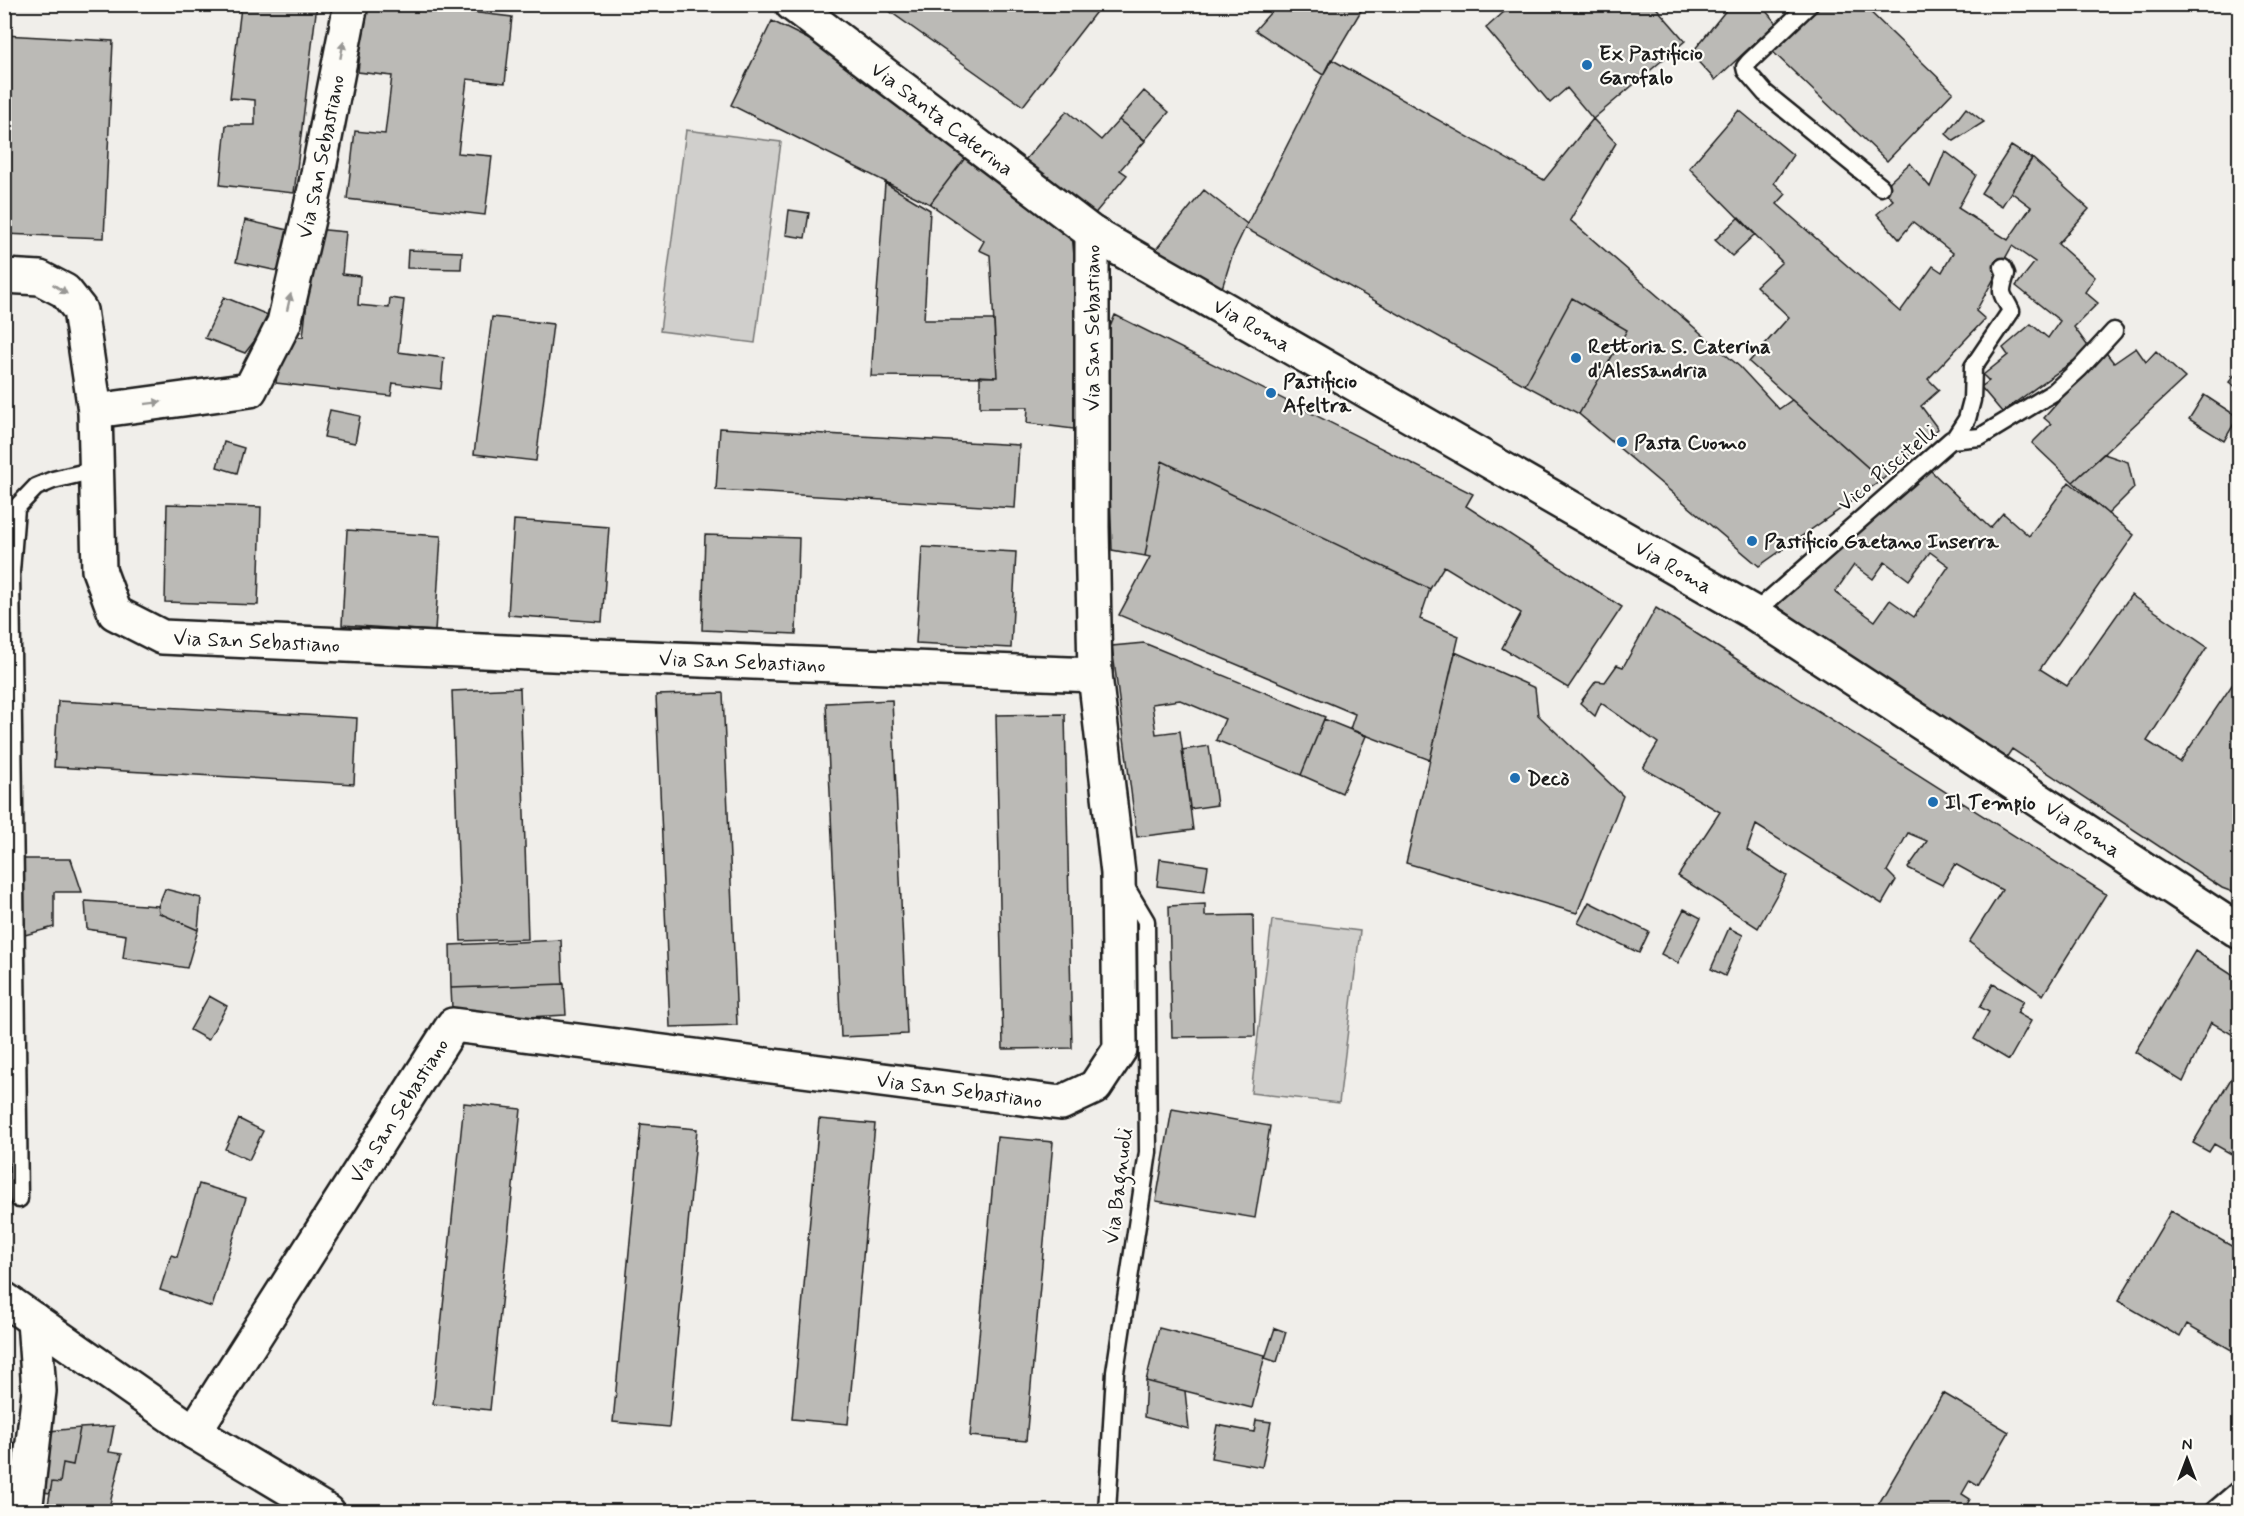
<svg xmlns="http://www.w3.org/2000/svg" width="2244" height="1516" font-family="Mynerve,sans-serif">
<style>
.green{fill:#d0cfcc;stroke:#767674;stroke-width:1.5}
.building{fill:#bbbab6;stroke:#1c1c1c;stroke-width:1.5;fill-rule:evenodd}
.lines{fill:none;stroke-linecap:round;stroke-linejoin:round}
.service-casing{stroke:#1c1c1c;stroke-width:21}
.minor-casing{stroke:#1c1c1c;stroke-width:38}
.tertiary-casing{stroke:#1c1c1c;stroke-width:38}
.secondary-casing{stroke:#1c1c1c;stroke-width:38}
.service{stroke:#fdfcf7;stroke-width:16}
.minor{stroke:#fdfcf7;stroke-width:33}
.tertiary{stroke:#fdfcf7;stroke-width:33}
.secondary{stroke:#fdfcf7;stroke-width:33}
.oneway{fill:#989794}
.poi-dot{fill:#1f6fb2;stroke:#fdfcf7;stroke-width:2}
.labels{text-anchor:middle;stroke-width:4.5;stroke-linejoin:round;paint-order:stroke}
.poi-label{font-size:21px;font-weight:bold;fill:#1c1c1c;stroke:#fdfcf7;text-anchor:start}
.street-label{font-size:21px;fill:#1c1c1c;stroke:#fdfcf7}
</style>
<rect width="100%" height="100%" fill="#f0eeea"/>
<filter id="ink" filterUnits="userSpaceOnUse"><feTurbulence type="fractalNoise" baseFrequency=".0167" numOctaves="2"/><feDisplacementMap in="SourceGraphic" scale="12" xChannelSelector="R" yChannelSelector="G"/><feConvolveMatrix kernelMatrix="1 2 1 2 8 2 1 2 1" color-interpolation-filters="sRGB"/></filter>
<g filter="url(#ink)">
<path class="green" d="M 686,130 L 781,142 L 755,343 L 660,331 Z
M 1272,920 L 1360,931 L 1339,1103 L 1251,1093 Z"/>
<path class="building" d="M 229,4 L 317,4 L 294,193 L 220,185 L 226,125 L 255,125 L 255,100 L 230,98 L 241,7 Z
M 365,4 L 403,4 L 512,17 L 505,83 L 467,79 L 458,153 L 492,156 L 485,215 L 347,199 L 355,131 L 385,134 L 392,76 L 358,72 Z
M 887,4 L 1102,4 L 1023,106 L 885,8 Z
M 1278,4 L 1365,4 L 1323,75 L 1255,30 Z
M 1513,4 L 1653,4 L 1685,41 L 1593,119 L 1567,88 L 1550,103 L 1486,28 Z
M 1731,4 L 1760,4 L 1776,23 L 1715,80 L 1691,54 Z
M 1814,4 L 1862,4 L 1953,92 L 1887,161 L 1771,50 Z
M 772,21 L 838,54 L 965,158 L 930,204 L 731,105 Z
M 4,35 L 113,41 L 104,238 L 4,234 Z
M 1331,59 L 1544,180 L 1593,119 L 1616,143 L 1570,220 L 1740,367 L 1779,409 L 1792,400 L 1882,480 L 1759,566 L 1579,414 L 1627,330 L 1572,298 L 1525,385 L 1245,228 Z
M 1144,91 L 1169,112 L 1145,140 L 1119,120 Z
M 1966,108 L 1984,122 L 1954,141 L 1946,134 Z
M 1739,110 L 1793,155 L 1774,183 L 1786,194 L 1777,204 L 1900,312 L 1933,266 L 1942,272 L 1953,253 L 1913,222 L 1899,239 L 1877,214 L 1893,200 L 1882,189 L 1910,163 L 1930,187 L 1945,151 L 1976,175 L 1958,208 L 2008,240 L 2031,207 L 2011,192 L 2032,158 L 2089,209 L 2058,244 L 2095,277 L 2085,292 L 2098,303 L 2074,327 L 2090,349 L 2002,412 L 1981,387 L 1989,381 L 1983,375 L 2008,355 L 2003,348 L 2031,324 L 2048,338 L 2060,321 L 2016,286 L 2035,262 L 2012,246 L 1976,311 L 1985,319 L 1928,379 L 1939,390 L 1921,406 L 1938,429 L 1882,480 L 1749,362 L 1789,317 L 1756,286 L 1782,262 L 1689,168 Z
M 1067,111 L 1101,140 L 1119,120 L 1145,141 L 1120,170 L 1127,175 L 1092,217 L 1025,160 Z
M 2011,146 L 2032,159 L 2002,206 L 1981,193 Z
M 965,158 L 1072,233 L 1084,372 L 1075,375 L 1081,430 L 1027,423 L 1028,407 L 980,407 L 980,376 L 997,377 L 990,255 L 979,250 L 984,241 L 930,204 Z
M 885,183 L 930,210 L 924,320 L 994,320 L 997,377 L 871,376 Z
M 1204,190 L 1247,224 L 1233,253 L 1218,301 L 1145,263 Z
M 789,210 L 809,213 L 805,238 L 786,235 Z
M 1739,217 L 1755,234 L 1732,256 L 1715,240 Z
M 245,220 L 288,230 L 278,271 L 236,262 Z
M 315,229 L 346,232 L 342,274 L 360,276 L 358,305 L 389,308 L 390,298 L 404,300 L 398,352 L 444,358 L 441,389 L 393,383 L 391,396 L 276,383 L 282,335 L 303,337 Z
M 408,250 L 462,252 L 461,269 L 407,268 Z
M 224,297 L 273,317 L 245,353 L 205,338 Z
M 1572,298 L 1627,330 L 1579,414 L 1525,385 Z
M 1115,315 L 1473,494 L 1466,506 L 1622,607 L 1568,688 L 1502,648 L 1521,613 L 1444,566 L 1430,589 L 1162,461 L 1145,556 L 1112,550 L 1105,339 Z
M 492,317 L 553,324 L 536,461 L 474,454 Z
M 2136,348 L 2146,362 L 2156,351 L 2185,378 L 2073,482 L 2032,443 L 2051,424 L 2044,418 L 2104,350 L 2114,363 Z
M 2240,368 L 2240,390 L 2229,382 Z
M 2204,395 L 2238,417 L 2224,441 L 2189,419 Z
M 330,410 L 360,416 L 355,443 L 324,437 Z
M 720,428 L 1019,445 L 1015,508 L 716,490 Z
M 224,442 L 244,448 L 237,473 L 217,467 Z
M 2104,454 L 2128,462 L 2134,488 L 2108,514 L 2073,482 Z
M 1162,461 L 1430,589 L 1420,619 L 1459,636 L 1430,760 L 1350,729 L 1355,714 L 1119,615 L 1150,557 L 1145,556 Z
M 1930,470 L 1990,528 L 2003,513 L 2029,536 L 2069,482 L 2134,535 L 2040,669 L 2067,686 L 2131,595 L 2207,647 L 2147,741 L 2180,762 L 2236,679 L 2240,682 L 2240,895 L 2222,888 L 2012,749 L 2002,764 L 1773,603 L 1887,494 ZM 1930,552 L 1949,566 L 1914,617 L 1890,600 L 1875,621 L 1835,592 L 1854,565 L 1873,579 L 1885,562 L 1909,580 Z
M 167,504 L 261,507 L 258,605 L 165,602 Z
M 514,520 L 609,527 L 602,622 L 508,615 Z
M 347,530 L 441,536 L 435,631 L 342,625 Z
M 705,535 L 799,538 L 796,634 L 702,630 Z
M 922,547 L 1016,552 L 1011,648 L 916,643 Z
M 1656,608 L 2106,894 L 2043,995 L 1969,942 L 2002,890 L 1955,864 L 1942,885 L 1908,868 L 1927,841 L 1908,833 L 1887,871 L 1896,880 L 1882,904 L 1756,825 L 1747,850 L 1787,876 L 1758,928 L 1678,876 L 1720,812 L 1643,768 L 1658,743 L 1601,703 L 1595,716 L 1580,703 L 1596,681 L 1605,682 L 1617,665 L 1623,667 Z
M 1144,643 L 1325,717 L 1301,775 L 1216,740 L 1225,719 L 1180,700 L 1152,704 L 1156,734 L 1180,731 L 1193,830 L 1137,837 L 1112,646 Z
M 1455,652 L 1535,688 L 1538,715 L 1623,796 L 1577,913 L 1406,863 Z
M 520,688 L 528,939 L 461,941 L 452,691 Z
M 723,693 L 737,1025 L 670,1027 L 656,695 Z
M 892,700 L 907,1034 L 841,1037 L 826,703 Z
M 58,701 L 357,718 L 354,784 L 54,767 Z
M 1065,714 L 1072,1048 L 1003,1049 L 996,715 Z
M 1324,719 L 1366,736 L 1342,793 L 1301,775 Z
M 1209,746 L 1217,805 L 1190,809 L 1182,750 Z
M 21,859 L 71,859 L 82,892 L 54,892 L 54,927 L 25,935 Z
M 1160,859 L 1208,866 L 1204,892 L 1157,886 Z
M 165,889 L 201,898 L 198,930 L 159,913 L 158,906 Z
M 85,901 L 158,906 L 159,913 L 198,930 L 187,968 L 123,958 L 126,935 L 87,929 Z
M 1589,902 L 1649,932 L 1639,953 L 1578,923 Z
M 1205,904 L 1205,916 L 1253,915 L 1255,1036 L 1172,1037 L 1169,906 Z
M 1684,909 L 1701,918 L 1678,963 L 1661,954 Z
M 1729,928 L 1743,935 L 1725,976 L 1711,969 Z
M 561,940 L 563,984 L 451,988 L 450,945 Z
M 2195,951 L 2240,980 L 2240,1039 L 2211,1022 L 2183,1082 L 2135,1052 Z
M 564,984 L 566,1015 L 508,1018 L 452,1008 L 451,988 Z
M 1993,984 L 2024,1001 L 2017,1013 L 2031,1021 L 2009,1060 L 1974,1039 L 1989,1012 L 1980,1007 Z
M 209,996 L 227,1006 L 208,1040 L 190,1030 Z
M 7,1020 L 9,1251 L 4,1248 L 4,1021 Z
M 2238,1067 L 2240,1068 L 2240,1159 L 2214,1144 L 2209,1152 L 2193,1143 Z
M 464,1103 L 521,1109 L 490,1410 L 433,1404 Z
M 1172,1109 L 1270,1126 L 1255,1218 L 1156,1201 Z
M 239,1119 L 263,1131 L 249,1160 L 225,1149 Z
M 819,1119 L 875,1124 L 848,1424 L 792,1419 Z
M 641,1124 L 697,1129 L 669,1427 L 613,1422 Z
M 997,1137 L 1053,1142 L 1026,1441 L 970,1436 Z
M 199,1184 L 246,1198 L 212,1307 L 160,1290 L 171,1255 L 177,1257 Z
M 2171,1211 L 2240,1251 L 2240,1355 L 2187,1324 L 2180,1337 L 2118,1301 Z
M 1159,1328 L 1265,1355 L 1252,1408 L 1146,1381 Z
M 1275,1328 L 1286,1332 L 1277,1362 L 1265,1358 Z
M 1146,1381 L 1185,1391 L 1189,1429 L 1144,1417 Z
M 1943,1393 L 2009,1432 L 1978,1485 L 1970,1480 L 1962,1494 L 1970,1499 L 1963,1512 L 1874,1512 Z
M 1256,1420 L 1271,1422 L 1262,1467 L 1211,1458 L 1217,1425 L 1254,1432 Z
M 114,1426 L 109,1452 L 122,1454 L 108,1512 L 47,1510 L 52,1482 L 60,1483 L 63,1463 L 73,1465 L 80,1428 Z
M 80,1428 L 73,1465 L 63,1463 L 60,1483 L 52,1482 L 50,1493 L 35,1491 L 49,1431 Z
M 4,1440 L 19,1444 L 7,1487 L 4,1486 Z"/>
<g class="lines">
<defs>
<path id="service" d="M 1810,4 L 1749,62 L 1745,67 L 1746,71 L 1765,93 L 1881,187
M 1954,439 L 1967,419 L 1972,400 L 1973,367 L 2011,311 C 2003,293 1998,297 2006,274 L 2003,267
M 1754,613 L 1951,440 L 1980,437 L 2054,392 L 2080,368 L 2114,331
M 19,1199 L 11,571 L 16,508 L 36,487 L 53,480 L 95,470
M 1107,1512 L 1115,1372 L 1148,1152 L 1146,921 L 1124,884
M 2212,1512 L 2240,1488"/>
<g id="minor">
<path id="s1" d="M 4,276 L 40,278 L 65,291 L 80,310 L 95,411 L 99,570 L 115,613 L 162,637 L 597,656 L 1095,675"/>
<path id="s2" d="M 95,411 L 250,390 L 284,323 L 315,189 L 351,4"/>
<path d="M 25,1512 L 39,1391 L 34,1320"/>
</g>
<g id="tertiary">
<path id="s3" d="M 792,4 L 1092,233 L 1754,613 L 2240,932"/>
<path id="s4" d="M 194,1432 L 453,1025 L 1061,1103 L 1095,1087 L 1120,1049 L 1118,873 L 1095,675 L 1092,527 L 1092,233"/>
</g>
<path id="secondary" d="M 4,1299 L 194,1432 L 328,1512"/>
</defs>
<use href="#service" class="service-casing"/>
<use href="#minor" class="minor-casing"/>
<use href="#tertiary" class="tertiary-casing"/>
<use href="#secondary" class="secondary-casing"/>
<use href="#service" class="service"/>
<use href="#minor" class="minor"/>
<use href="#tertiary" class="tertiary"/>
<use href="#secondary" class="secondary"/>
</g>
<defs><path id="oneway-solid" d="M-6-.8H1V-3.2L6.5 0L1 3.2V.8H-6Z" transform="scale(1.5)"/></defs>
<g class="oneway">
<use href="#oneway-solid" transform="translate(342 50) rotate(-79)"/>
<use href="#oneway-solid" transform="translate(60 289) rotate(34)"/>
<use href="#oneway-solid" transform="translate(289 302) rotate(-77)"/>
<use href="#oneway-solid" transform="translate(153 403) rotate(-7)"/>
</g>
</g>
<g class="poi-dot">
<circle cx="1587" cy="65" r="6"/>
<circle cx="1576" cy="358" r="6"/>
<circle cx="1271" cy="393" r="6"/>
<circle cx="1622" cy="442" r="6"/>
<circle cx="1752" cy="541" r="6"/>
<circle cx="1515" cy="778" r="6"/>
<circle cx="1933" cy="802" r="6"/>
</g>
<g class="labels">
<g class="poi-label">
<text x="1599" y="60">Ex Pastificio<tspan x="1599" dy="24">Garofalo</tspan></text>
<text x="1588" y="353">Rettoria S. Caterina<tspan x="1588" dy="24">d'Alessandria</tspan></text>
<text x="1283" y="388">Pastificio<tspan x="1283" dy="24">Afeltra</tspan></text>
<text x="1634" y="449">Pasta Cuomo</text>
<text x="1764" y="548">Pastificio Gaetano Inserra</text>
<text x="1527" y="785">Decò</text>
<text x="1945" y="809">Il Tempio</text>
</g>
<g class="street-label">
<text dy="7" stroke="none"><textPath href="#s3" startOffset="189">Via Santa Caterina</textPath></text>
<text dy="7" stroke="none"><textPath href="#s2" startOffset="402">Via San Sebastiano</textPath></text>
<text dy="7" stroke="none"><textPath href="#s3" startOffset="562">Via Roma</textPath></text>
<text transform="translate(1092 328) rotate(-90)" y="7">Via San Sebastiano</text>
<text transform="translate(1887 468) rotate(-40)" y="7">Vico Piscitelli</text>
<text dy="7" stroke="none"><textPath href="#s3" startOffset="1048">Via Roma</textPath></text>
<text dy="7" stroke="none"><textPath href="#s1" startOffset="543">Via San Sebastiano</textPath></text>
<text dy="7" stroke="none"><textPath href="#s1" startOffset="1029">Via San Sebastiano</textPath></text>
<text dy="7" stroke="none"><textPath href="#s3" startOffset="1534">Via Roma</textPath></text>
<text dy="7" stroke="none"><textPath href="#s4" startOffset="993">Via San Sebastiano</textPath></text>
<text dy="7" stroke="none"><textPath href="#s4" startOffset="381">Via San Sebastiano</textPath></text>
<text transform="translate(1118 1186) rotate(-83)" y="7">Via Bagnuoli</text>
</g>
</g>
<rect width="2244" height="1516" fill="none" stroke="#fdfcf7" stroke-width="24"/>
<rect x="12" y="12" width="2220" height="1492" fill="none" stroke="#1c1c1c" stroke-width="2" filter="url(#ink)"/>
<g transform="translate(2187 1459)" stroke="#fdfcf7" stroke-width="4.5" paint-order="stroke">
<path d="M0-4.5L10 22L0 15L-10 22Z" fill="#1c1c1c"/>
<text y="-9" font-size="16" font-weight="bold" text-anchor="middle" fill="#1c1c1c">N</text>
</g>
</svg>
